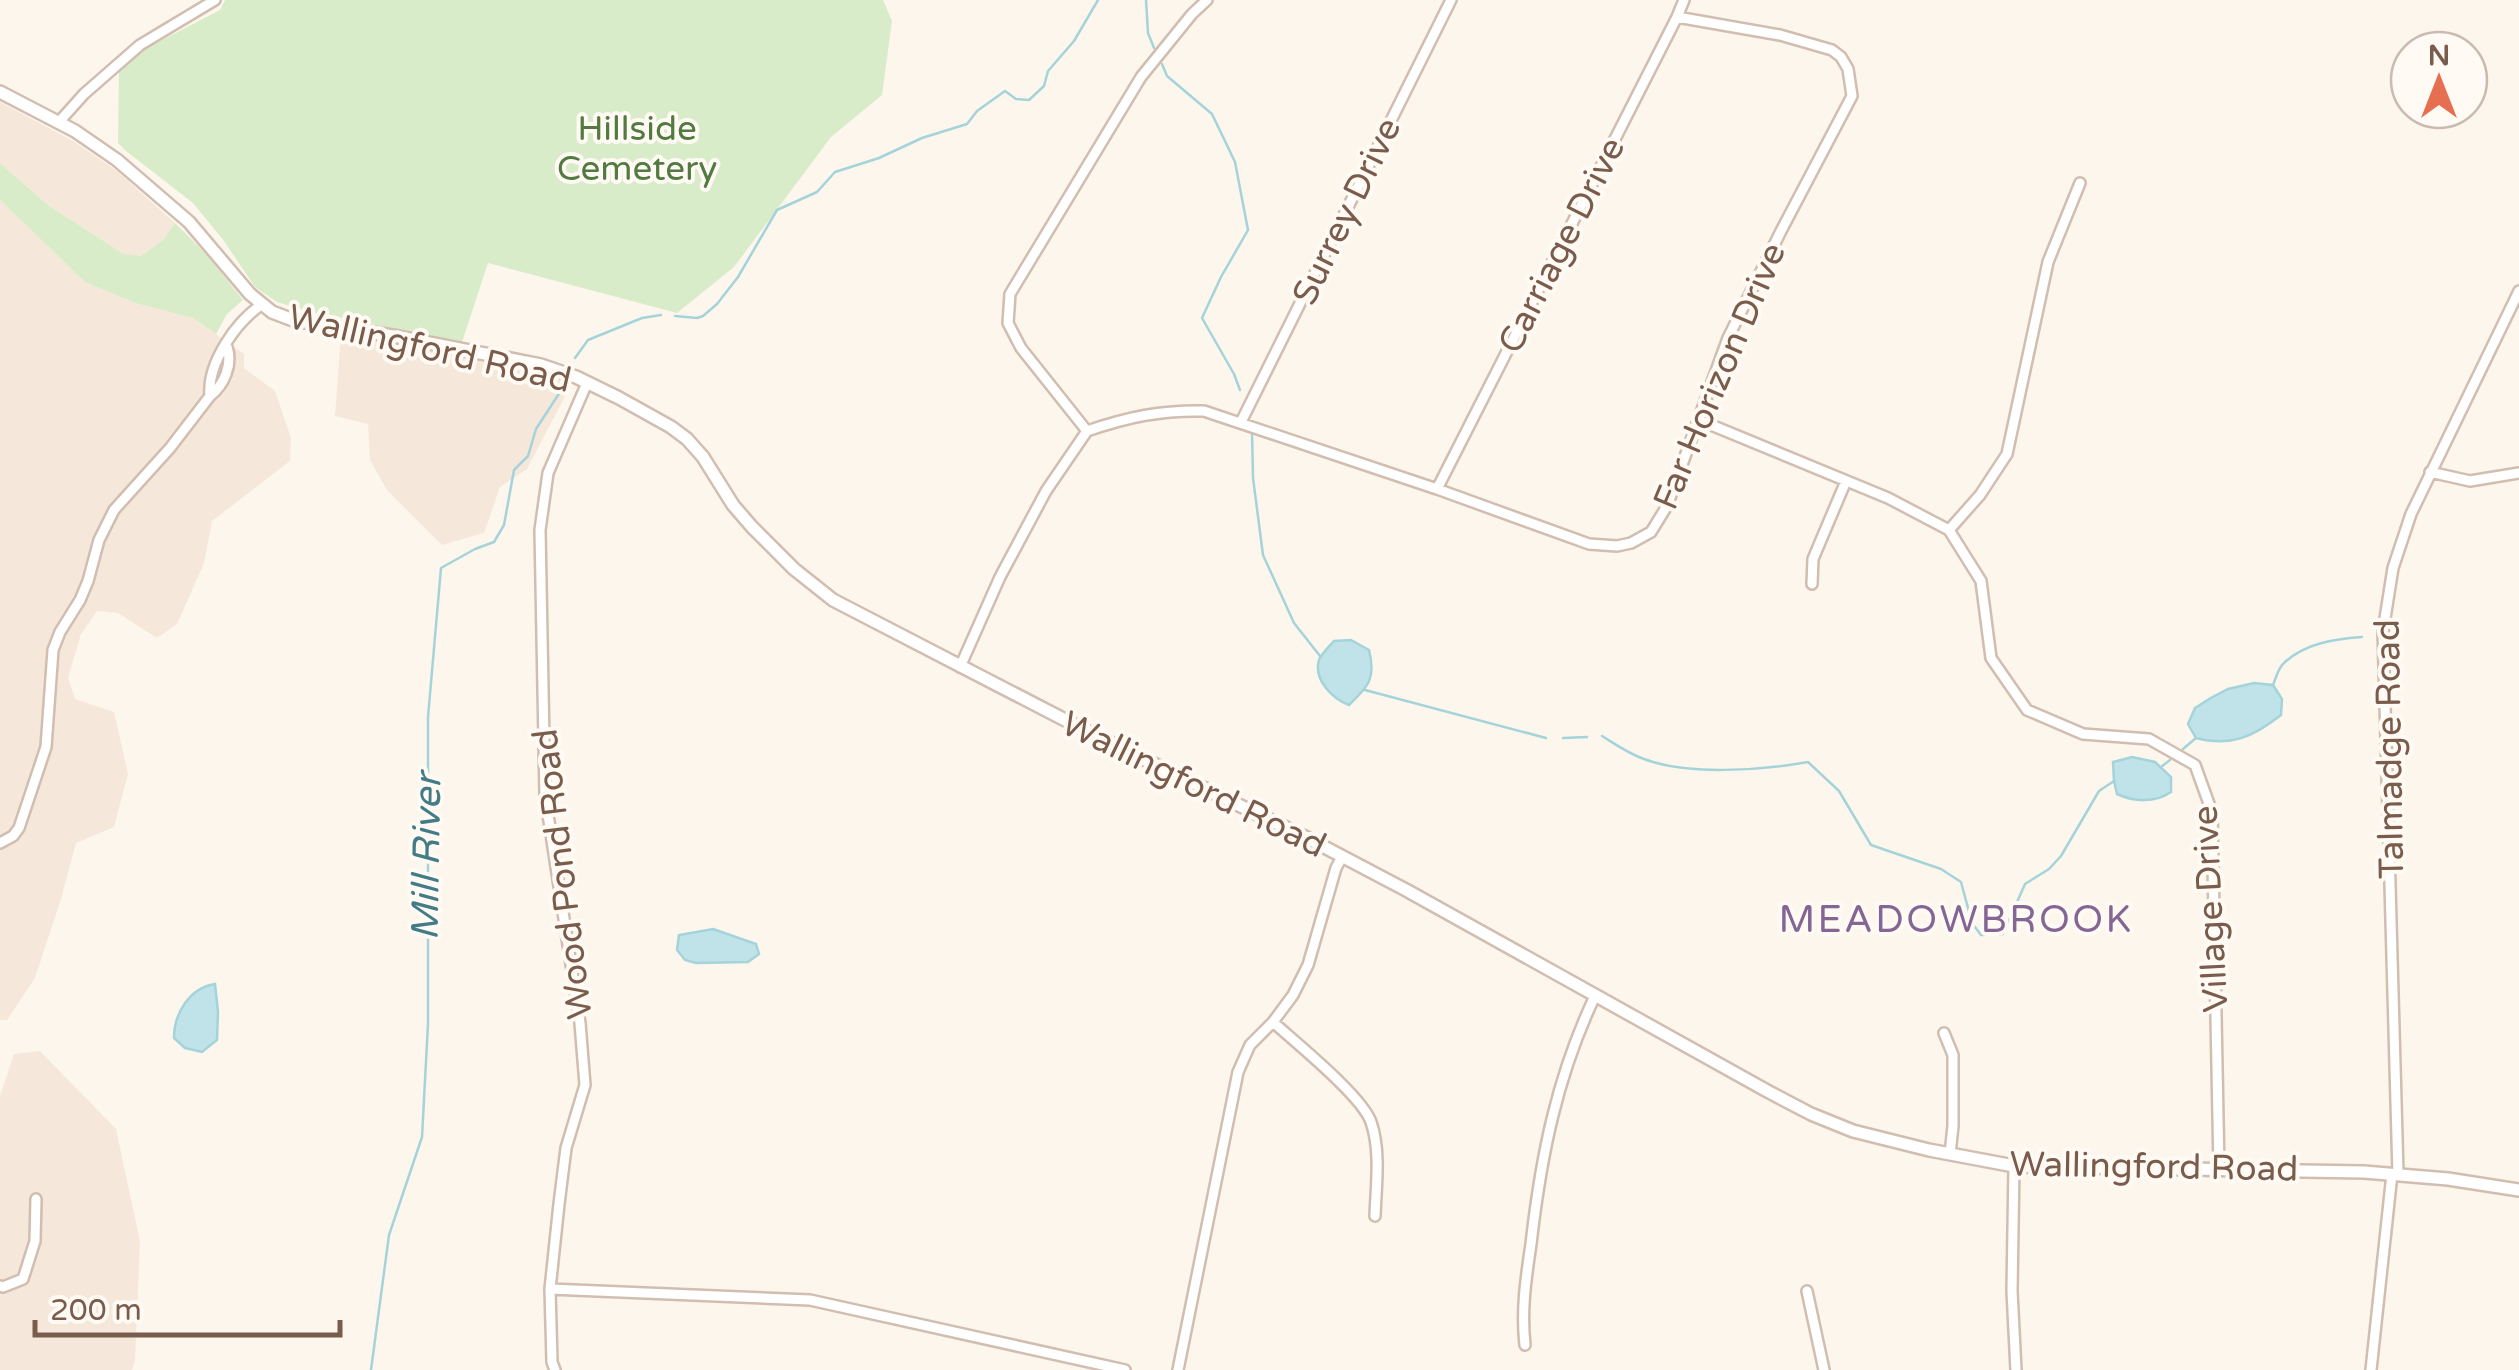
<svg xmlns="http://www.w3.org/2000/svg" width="2519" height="1370" font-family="'Varela Round',sans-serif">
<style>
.residential{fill:#f5e8da}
.green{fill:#d8ecc9}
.water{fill:#bfe3e8;stroke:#a5d3da;stroke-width:2.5}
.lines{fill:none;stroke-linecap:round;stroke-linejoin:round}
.stream{stroke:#a5d3da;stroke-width:2.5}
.minor-casing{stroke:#d1beb0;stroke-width:14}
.tertiary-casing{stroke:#d1beb0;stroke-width:16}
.minor{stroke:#fff;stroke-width:9}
.tertiary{stroke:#fff;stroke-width:11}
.labels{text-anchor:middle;stroke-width:8;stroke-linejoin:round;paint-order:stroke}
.park-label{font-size:35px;fill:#537a41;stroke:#fffaf3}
.street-label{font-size:35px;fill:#7a5c4d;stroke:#fffaf3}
.water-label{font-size:38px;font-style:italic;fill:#437c86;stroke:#fffaf3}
.neighbourhood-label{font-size:38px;letter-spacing:2.5px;fill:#846695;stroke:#fffaf3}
</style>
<rect width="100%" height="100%" fill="#fdf6ec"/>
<path class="residential" d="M 0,102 L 73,141 L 117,171 L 175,223 L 163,240 L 141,256 L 124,254 L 49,206 L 0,163 Z
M 0,200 L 85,282 L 135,303 L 193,318 L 244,354 L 244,368 L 275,391 L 291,438 L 290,461 L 212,521 L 204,563 L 177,624 L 157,638 L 118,613 L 97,611 L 81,634 L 68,678 L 75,699 L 114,712 L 128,774 L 114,827 L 76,843 L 61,899 L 35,978 L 7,1020 L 0,1020 Z
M 341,335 L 421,348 L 539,373 L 571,385 L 527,469 L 500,487 L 484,533 L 442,545 L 387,490 L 370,460 L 368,424 L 335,416 Z
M 40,1051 L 116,1129 L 140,1241 L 135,1360 L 132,1370 L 0,1370 L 0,1096 L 14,1054 Z"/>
<path class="green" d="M 225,0 L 883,0 L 892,21 L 882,95 L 831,137 L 734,267 L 677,313 L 488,263 L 462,342 L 307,311 L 277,302 L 255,287 L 224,241 L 193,203 L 126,151 L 118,143 L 119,69 L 145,49 L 220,10 Z
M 0,163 L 49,206 L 124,254 L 141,256 L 163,240 L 175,223 L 208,256 L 243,300 L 227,314 L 216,334 L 193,318 L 135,303 L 85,282 L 0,200 Z"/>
<path class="water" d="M 1351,640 L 1369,650 C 1376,678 1369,686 1349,705 C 1333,699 1313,680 1319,660 C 1322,653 1329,647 1334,641 Z
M 2254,683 L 2273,685 L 2282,699 L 2281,715 C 2253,737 2231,747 2196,738 L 2188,724 L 2195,708 L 2209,699 L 2228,689 Z
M 2132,757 L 2155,762 L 2171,777 L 2171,792 C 2155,803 2134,802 2117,794 L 2114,781 L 2113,762 Z
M 713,929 L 756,944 L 759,954 L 748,962 L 696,963 L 685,960 L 677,950 L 679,935 Z
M 215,984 L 218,1012 L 217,1040 L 202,1052 L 185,1048 L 174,1038 C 174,1014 189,988 215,984 Z"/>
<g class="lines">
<path class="stream" d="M 1146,0 L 1148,33 L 1154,48
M 1162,64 L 1167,76 L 1212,114 L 1235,162 L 1248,230 L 1221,277 L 1202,318 L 1234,374 L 1240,390
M 675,316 L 697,318 L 703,316 L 717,304 L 738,277 L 777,210 L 817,192 L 835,172 L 879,158 L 922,138 L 967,124 L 977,111 L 1005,91 L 1016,99 L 1029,100 L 1044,86 L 1048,71 L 1074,41 L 1098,0
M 575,358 L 588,340 L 642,318 L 661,315
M 1252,431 L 1253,478 L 1263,555 L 1294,623 L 1320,656
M 2273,685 C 2276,678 2278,668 2284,663 C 2305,643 2335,639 2362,637
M 1365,690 L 1546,738
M 1602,736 C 1615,744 1629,754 1644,759 C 1688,776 1762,770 1808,762 L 1839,791 L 1871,845 L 1941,869 L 1961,882 L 1972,923 L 1981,935 L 2003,934 L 2025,884 L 2049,869 L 2061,856 L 2099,791 L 2114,781
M 1563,738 L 1587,737
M 2183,749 L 2196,738
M 2161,767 L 2170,760
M 371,1370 L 389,1235 L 422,1137 L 428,1024 L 428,717 L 441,568 L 475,549 L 494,542 L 504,525 L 514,470 L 528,456 L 536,429 L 562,389"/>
<defs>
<path id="minor" d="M 58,123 L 84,94 L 140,45 L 215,0
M 227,347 C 233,365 224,385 210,396 C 207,364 235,323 261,305
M 1699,420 L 1888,498 L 1949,530 L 1981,581 L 1991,658 L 2027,710 L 2083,734 L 2149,739 L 2195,765 L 2212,812 L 2219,1169
M 1241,422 L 1451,0
M 1087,431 C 1128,417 1161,410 1204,411 L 1437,489 L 1589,544 L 1617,546 L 1631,543 L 1651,532 L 1667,506 L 1728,338 L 1781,231 L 1852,96 L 1848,69 L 1841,57 L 1832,50 L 1780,35 L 1677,17
M 1087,431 L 1021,348 L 1008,323 L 1010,294 L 1141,77 L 1192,14 L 1207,0
M 2430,472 L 2470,481 L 2519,473
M 1437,489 L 1677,17 L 1684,0
M 1949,530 L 1980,495 L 2007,454 L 2048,262 L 2080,183
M 1812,584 L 1813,559 L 1846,481
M 960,667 L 1000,577 L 1046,491 L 1087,431
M 0,843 L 13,836 L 19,828 L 46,747 L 53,650 L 60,632 L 80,600 L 88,581 L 99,540 L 114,510 L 170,448 L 210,396
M 1273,1022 C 1296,1043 1362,1096 1371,1122 C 1381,1151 1376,1186 1375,1216
M 1944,1033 L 1953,1055 L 1953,1126 L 1950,1154
M 2014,1166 L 2012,1291 L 2016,1370
M 2398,1174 L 2383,631 L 2393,568 L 2411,514 L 2519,291
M 0,1286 L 3,1287 L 23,1279 L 35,1241 L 36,1199
M 550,1289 L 810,1300 L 1125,1370
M 1807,1291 L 1824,1370
M 1525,1345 C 1521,1310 1526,1278 1531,1244 C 1541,1156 1557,1076 1595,996
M 555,1370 L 552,1362 L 550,1289 L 559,1204 L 566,1148 L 585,1085 L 580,1023 L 545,795 L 540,530 L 548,473 L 587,383
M 1178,1370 L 1238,1072 L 1250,1045 L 1273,1022 L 1293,995 L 1308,965 L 1336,868 L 1342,857
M 2371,1370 L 2392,1174"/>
<path id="tertiary" d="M 0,92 L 75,131 L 117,160 L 189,222 L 250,294 L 272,312 L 293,320 L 399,337 L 541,365 L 576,377 L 619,398 L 671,427 L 687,439 L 703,457 L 733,505 L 752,527 L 794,569 L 833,600 L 1098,737 L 1311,840 L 1406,890 L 1769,1092 L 1811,1114 L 1853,1131 L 1929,1150 L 2014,1166 L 2364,1172 L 2448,1179 L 2519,1190"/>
</defs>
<use href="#minor" class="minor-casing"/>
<use href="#tertiary" class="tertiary-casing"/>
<use href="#minor" class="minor"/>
<use href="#tertiary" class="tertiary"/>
</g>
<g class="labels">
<g class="park-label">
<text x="637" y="140">Hillside<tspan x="637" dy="40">Cemetery</tspan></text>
</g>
<g class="street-label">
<text transform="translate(1346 211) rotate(-64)" y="12">Surrey Drive</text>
<text transform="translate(1561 245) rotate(-63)" y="12">Carriage Drive</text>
<text transform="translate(430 348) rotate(13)" y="12">Wallingford Road</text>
<text transform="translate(1719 376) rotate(-67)" y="12">Far Horizon Drive</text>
<text transform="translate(2389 749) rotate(-91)" y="12">Talmadge Road</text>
<text transform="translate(1194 784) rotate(26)" y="12">Wallingford Road</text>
<text transform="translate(562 874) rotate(-97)" y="12">Wood Pond Road</text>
<text transform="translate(2210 909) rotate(-93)" y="12">Village Drive</text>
<text transform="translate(2154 1166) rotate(1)" y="12">Wallingford Road</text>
</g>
<g class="water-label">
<text transform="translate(426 857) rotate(-89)" y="13">Mill River</text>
</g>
<g class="neighbourhood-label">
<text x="1956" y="932">MEADOWBROOK</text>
</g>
</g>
<g transform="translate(2439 80)"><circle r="48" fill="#fffaf3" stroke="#cabbb1" stroke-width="2.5"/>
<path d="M0-8L18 38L0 25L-18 38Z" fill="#e76f51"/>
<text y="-15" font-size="28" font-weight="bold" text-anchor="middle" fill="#7a5c4d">N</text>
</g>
<path d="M35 1320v15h305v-15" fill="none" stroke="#7a5c4d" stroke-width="5"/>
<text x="50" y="1320" font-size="30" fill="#7a5c4d" stroke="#fffaf3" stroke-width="8" paint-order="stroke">200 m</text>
</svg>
